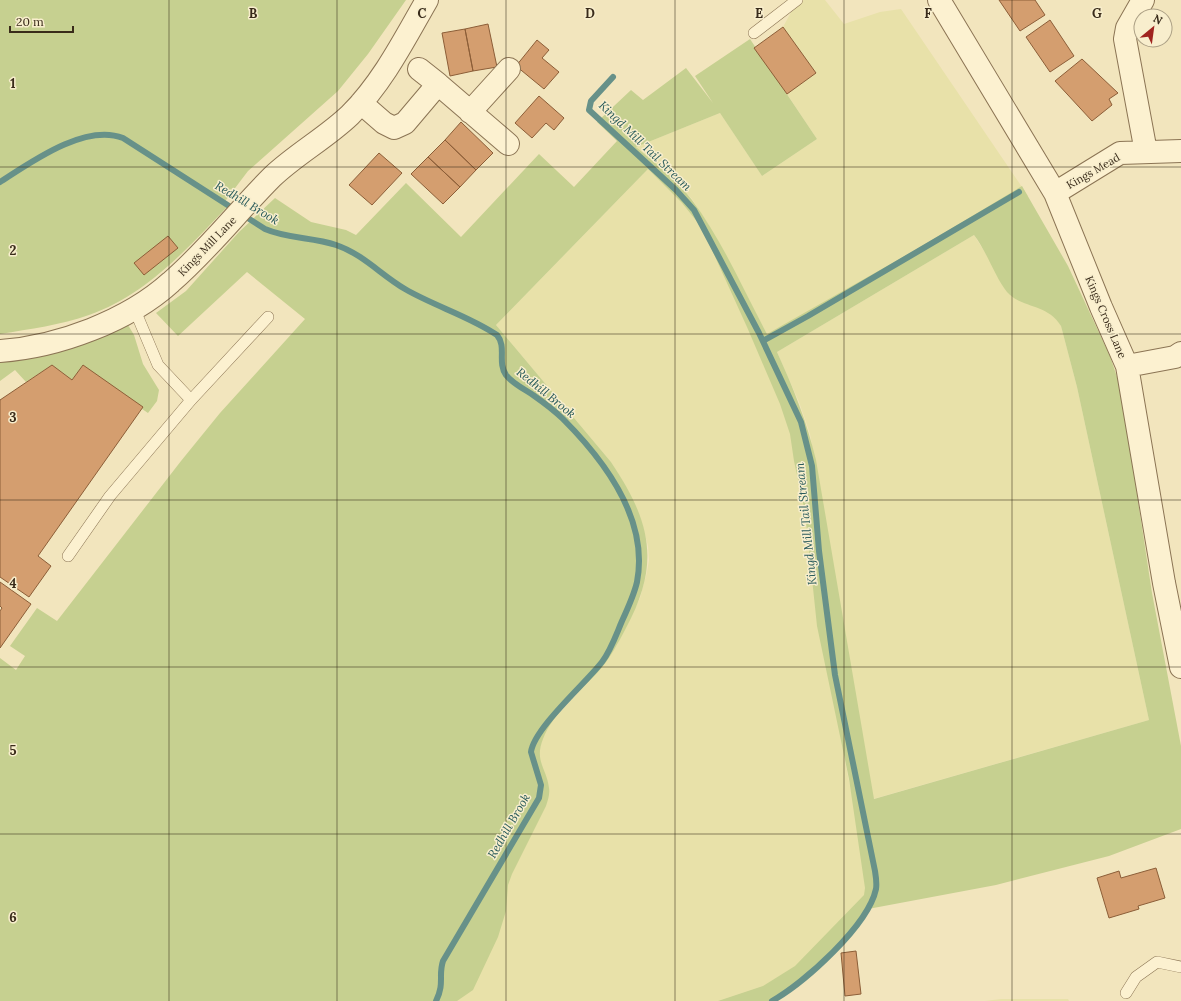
<svg xmlns="http://www.w3.org/2000/svg" width="1181" height="1001" font-family="Lora,serif">
<style>
.farmland{fill:#e8e1a9}
.green{fill:#c6d090;fill-rule:evenodd}
.lines{fill:none;stroke-linecap:round;stroke-linejoin:round}
.stream{stroke:#679189;stroke-width:6}
.building{fill:#d49e6f;stroke:#8c5e38}
.service-casing{stroke:#8b7454;stroke-width:12}
.minor-casing{stroke:#8b7454;stroke-width:24}
.service{stroke:#fcf1d0;stroke-width:11}
.minor{stroke:#fcf1d0;stroke-width:22}
.grid{fill:none;stroke:#392b1a;stroke-width:1;stroke-opacity:0.55}
.labels{text-anchor:middle;stroke-width:3;stroke-linejoin:round;paint-order:stroke}
.street-label{font-size:11px;fill:#392b1a;stroke:#f8eecd}
.water-label{font-size:12px;font-style:italic;fill:#285a5a;stroke:#f8eecd}
.grid-label{font-size:13px;text-anchor:middle;font-weight:bold;fill:#392b1a;stroke:#f8eecd;stroke-width:3;stroke-linejoin:round;paint-order:stroke}
</style>
<rect width="100%" height="100%" fill="#f2e5bd"/>
<path class="farmland" d="M 801,0 L 825,0 L 844,24 L 880,12 L 901,9 L 1028,196 L 767,334 L 708,224 L 692,199 L 662,169 L 636,147 L 720,113 L 762,176 L 817,139 L 787,94 L 816,73 L 783,27 L 795,5 Z
M 648,169 L 682,203 L 702,228 L 794,424 L 845,761 L 871,892 L 814,971 L 791,989 L 772,1001 L 436,1001 L 540,761 L 539,752 L 542,739 L 552,721 L 598,671 L 617,645 L 640,598 L 647,572 L 649,560 L 648,546 L 641,520 L 625,485 L 611,462 L 496,325 Z
M 974,235 L 1012,296 L 1046,310 L 1057,319 L 1061,326 L 1077,387 L 1149,720 L 873,799 L 810,434 L 799,402 L 777,352 Z
M 1001,999 L 1068,999 L 1069,1001 L 985,1001 Z"/>
<path class="green" d="M 0,0 L 406,0 L 368,54 L 338,91 L 248,171 L 223,204 L 227,207 C 187,249 146,295 89,315 C 61,325 30,329 0,334 Z
M 750,39 L 817,139 L 762,176 L 720,113 L 636,147 C 655,163 677,180 692,200 C 722,240 743,289 767,334 L 917,249 L 1022,186 L 1068,266 L 1110,356 L 1121,389 L 1152,593 L 1181,746 L 1181,829 L 1109,856 L 996,885 L 868,909 L 863,918 C 835,949 809,980 772,1001 L 718,1001 L 763,986 L 795,966 L 864,895 L 865,888 L 849,779 L 817,626 L 805,512 L 794,461 L 790,434 L 780,404 L 747,327 L 702,228 L 682,203 L 648,169 L 496,325 L 611,462 C 651,522 661,563 626,628 C 618,643 610,659 598,672 C 579,692 553,713 543,739 C 534,761 547,769 549,788 C 550,794 548,800 546,806 L 512,874 L 508,885 L 506,911 L 498,937 L 473,990 L 457,1001 L 0,1001 L 0,658 L 16,670 L 25,656 L 10,646 L 37,608 L 57,621 L 181,461 L 220,413 L 305,319 L 247,272 L 178,336 L 156,313 L 186,291 L 239,232 L 275,198 L 311,222 L 346,230 L 356,235 L 406,183 L 461,237 L 539,154 L 574,187 L 617,141 L 597,122 L 631,90 L 643,100 L 686,68 L 713,103 L 695,76 ZM 974,235 C 987,252 995,277 1007,292 C 1022,309 1047,303 1061,326 L 1077,387 L 1149,720 L 874,799 L 816,460 C 807,422 793,387 777,352 Z
M 128,325 L 134,335 L 143,364 L 159,390 L 157,401 L 148,413 L 81,368 L 72,380 L 52,365 L 26,382 L 15,370 L 0,381 L 0,358 L 65,349 L 83,344 Z"/>
<g class="lines">
<path class="stream" d="M 613,77 L 591,101 L 589,110 L 676,190 L 694,210 L 759,333 L 801,422 L 812,466 L 819,551 L 835,675 L 875,871 C 876,877 877,883 876,889 C 868,926 804,983 772,1001
M 0,182 C 31,162 85,123 123,138 L 265,229 C 288,239 313,237 336,245 C 363,254 381,275 405,289 C 434,306 469,316 497,335 C 507,347 497,362 506,375 C 512,383 524,389 533,395 C 543,402 554,410 563,419 C 604,460 649,520 637,582 C 634,595 628,608 622,621 C 616,635 611,650 602,662 C 586,683 534,728 531,752 L 541,785 L 539,798 L 443,961 C 438,976 445,983 436,1001
M 763,341 L 808,316 L 1019,192"/>
</g>
<path class="building" d="M 999,0 L 1035,0 L 1045,15 L 1020,31 Z
M 1050,20 L 1074,56 L 1050,72 L 1026,37 Z
M 488,24 L 497,67 L 473,71 L 465,29 Z
M 783,27 L 816,73 L 787,94 L 754,48 Z
M 465,29 L 473,71 L 450,76 L 442,33 Z
M 537,40 L 549,50 L 542,58 L 559,72 L 544,89 L 516,66 Z
M 1082,59 L 1118,93 L 1109,99 L 1112,105 L 1092,121 L 1055,81 Z
M 539,96 L 564,118 L 554,130 L 546,123 L 532,138 L 515,123 Z
M 461,122 L 493,153 L 476,170 L 445,140 Z
M 445,140 L 476,170 L 460,187 L 428,157 Z
M 379,153 L 402,173 L 372,205 L 349,185 Z
M 428,157 L 460,187 L 443,204 L 411,174 Z
M 168,236 L 178,248 L 144,275 L 134,263 Z
M 52,365 L 72,380 L 83,365 L 143,407 L 38,556 L 51,566 L 29,597 L 0,577 L 0,400 Z
M 0,582 L 31,604 L 0,648 L 0,611 L 2,608 L 0,606 Z
M 1156,868 L 1165,898 L 1138,906 L 1139,909 L 1109,918 L 1097,878 L 1119,871 L 1121,878 Z
M 856,951 L 861,994 L 845,996 L 841,953 Z"/>
<g class="lines">
<defs>
<path id="service" d="M 754,33 L 797,0
M 134,308 L 158,365 L 191,400
M 68,556 L 110,496 L 191,400 L 268,317
M 1126,993 L 1136,977 L 1157,962 L 1181,967"/>
<path id="minor" d="M 939,0 L 1055,193 L 1101,307 L 1127,366 L 1164,583 L 1181,667
M 1143,0 L 1127,28 L 1125,39 L 1146,152
M 419,69 L 438,84
M 361,103 L 384,123 L 394,128 L 405,123 L 438,84 L 508,144
M 470,112 L 509,69
M 1055,193 L 1120,153 L 1181,151
M 0,351 C 58,347 128,321 171,282 C 208,250 238,211 272,177 C 296,154 326,138 350,115 C 383,82 404,40 427,0
M 1127,366 L 1175,357 L 1181,353"/>
</defs>
<use href="#service" class="service-casing"/>
<use href="#minor" class="minor-casing"/>
<use href="#service" class="service"/>
<use href="#minor" class="minor"/>
</g>
<path class="grid" d="M 169,0 L 169,1001M 337,0 L 337,1001M 506,0 L 506,1001M 675,0 L 675,1001M 844,0 L 844,1001M 1012,0 L 1012,1001M 0,167 L 1181,167M 0,334 L 1181,334M 0,500 L 1181,500M 0,667 L 1181,667M 0,834 L 1181,834"/>
<g class="labels">
<g class="street-label">
<text transform="translate(1093 171) rotate(-30)" y="4">Kings Mead</text>
<text transform="translate(207 246) rotate(-46)" y="4">Kings Mill Lane</text>
<text transform="translate(1106 317) rotate(67)" y="4">Kings Cross Lane</text>
</g>
<g class="water-label">
<text transform="translate(645 146) rotate(44)" y="4">Kingd Mill Tail Stream</text>
<text transform="translate(247 203) rotate(31)" y="4">Redhill Brook</text>
<text transform="translate(546 393) rotate(39)" y="4">Redhill Brook</text>
<text transform="translate(806 524) rotate(-96)" y="4">Kingd Mill Tail Stream</text>
<text transform="translate(509 826) rotate(-60)" y="4">Redhill Brook</text>
</g>
</g>
<g class="grid-label">
<text x="253" y="18">B</text>
<text x="422" y="18">C</text>
<text x="590" y="18">D</text>
<text x="759" y="18">E</text>
<text x="928" y="18">F</text>
<text x="1097" y="18">G</text>
<text x="13" y="88">1</text>
<text x="13" y="255">2</text>
<text x="13" y="422">3</text>
<text x="13" y="588">4</text>
<text x="13" y="755">5</text>
<text x="13" y="922">6</text>
</g>
<g transform="translate(1153 28) rotate(29)"><circle r="19" fill="#f8eecd" stroke="#aca085"/>
<path d="M0-3L7 15L0 10L-7 15Z" fill="#a0241f"/>
<text y="-6" font-size="11" font-weight="bold" text-anchor="middle" fill="#392b1a">N</text>
</g>
<path d="M10 26v6h63v-6" fill="none" stroke="#392b1a" stroke-width="2"/>
<text x="16" y="26" font-size="12" fill="#392b1a" stroke="#f8eecd" stroke-width="3" paint-order="stroke">20 m</text>
</svg>
